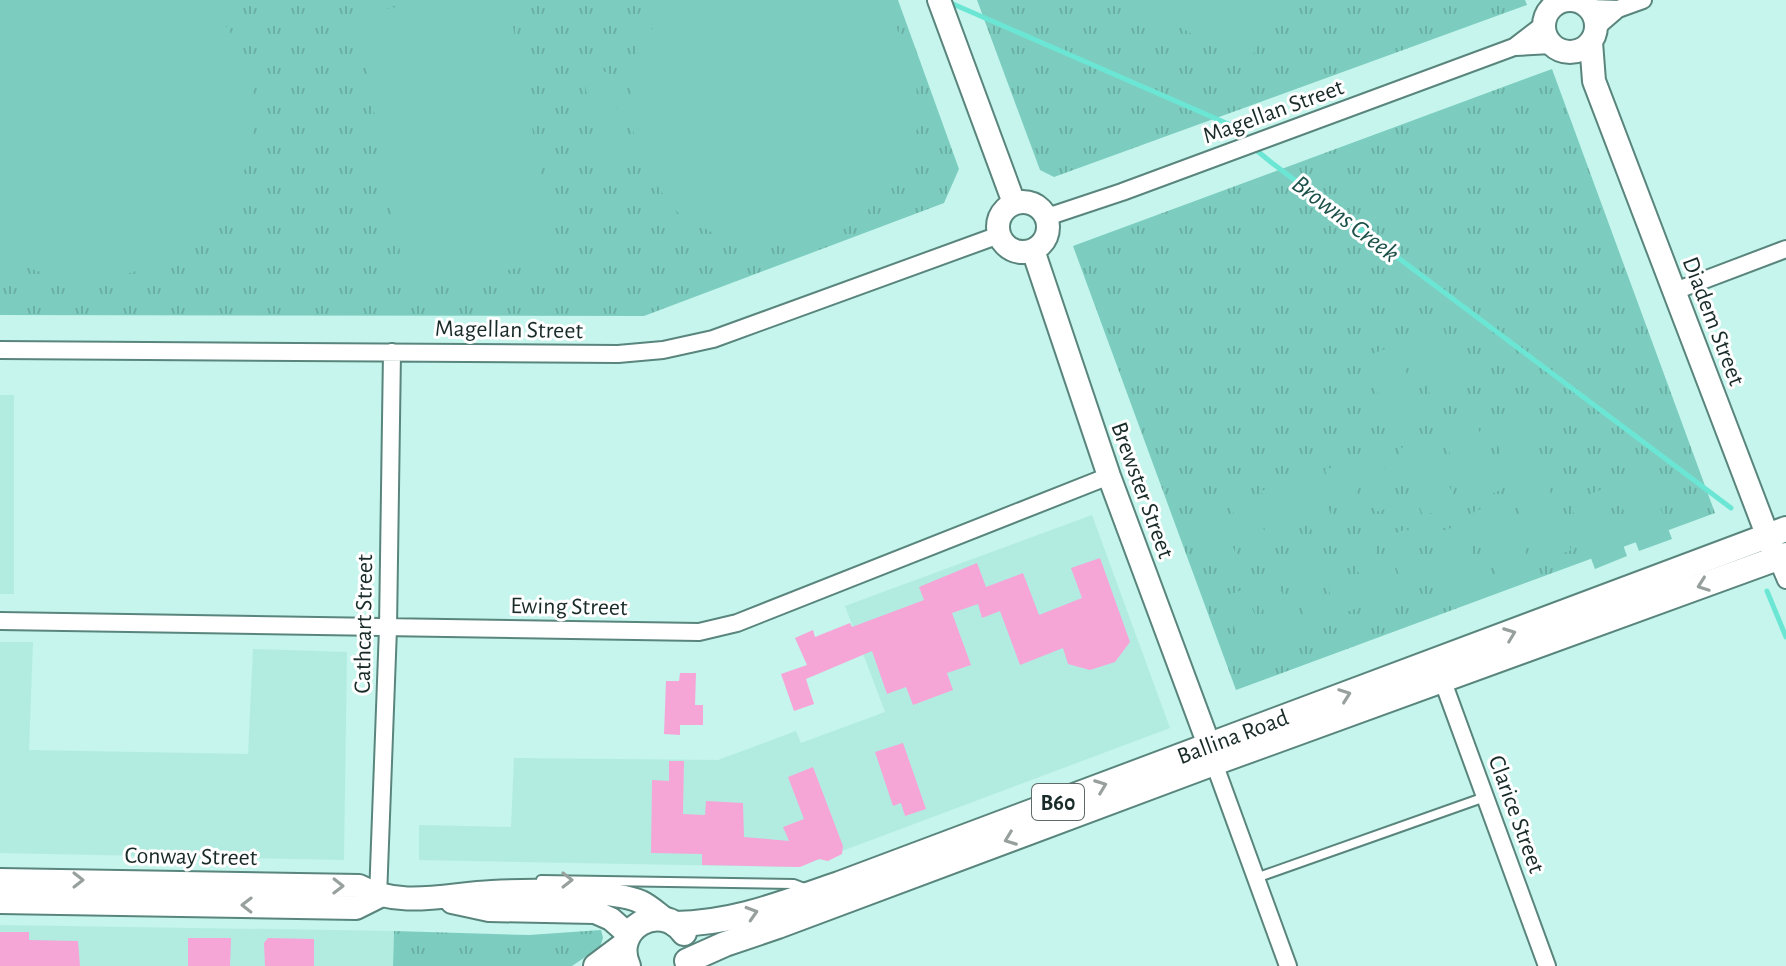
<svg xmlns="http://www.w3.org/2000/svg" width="1786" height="966" font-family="'Alegreya Sans',sans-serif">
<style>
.built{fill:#b2ece1}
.grass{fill:url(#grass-tufts)}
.pitch{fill:#7ccdc0}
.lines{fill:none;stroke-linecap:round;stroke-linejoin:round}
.stream{stroke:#6ce6d4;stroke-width:5}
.building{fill:#f6a5d7}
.lane-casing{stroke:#59857d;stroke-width:12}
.street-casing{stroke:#59857d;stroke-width:20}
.secondary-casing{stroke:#59857d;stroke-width:26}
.primary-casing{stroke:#59857d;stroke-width:28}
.lane{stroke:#fff;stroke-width:8}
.street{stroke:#fff;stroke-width:16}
.secondary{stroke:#fff;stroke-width:22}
.primary{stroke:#fff;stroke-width:24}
.oneway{stroke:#98a09e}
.labels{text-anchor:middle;stroke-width:6;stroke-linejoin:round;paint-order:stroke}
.shield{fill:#fff;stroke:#5e6b68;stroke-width:2}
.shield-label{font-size:22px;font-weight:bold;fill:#192b28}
.street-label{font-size:24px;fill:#192b28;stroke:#fff}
.water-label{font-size:26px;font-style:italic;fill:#1c5149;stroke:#fff}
</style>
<defs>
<pattern id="grass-tufts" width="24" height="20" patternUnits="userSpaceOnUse" patternTransform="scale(2)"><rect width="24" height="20" fill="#7ccdc0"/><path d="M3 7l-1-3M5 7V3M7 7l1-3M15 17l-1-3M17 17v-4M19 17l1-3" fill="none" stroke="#6bb0a5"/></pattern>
</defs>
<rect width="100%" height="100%" fill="#c5f5ec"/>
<path class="built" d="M 0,395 L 14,395 L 14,594 L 0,594 Z
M 1092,515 L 1170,728 L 818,860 L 791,867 L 419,860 L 419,825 L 511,827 L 514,758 L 718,760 L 796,731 L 801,743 L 885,712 L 845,606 Z
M 0,642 L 33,642 L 29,750 L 248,754 L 253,649 L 347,652 L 344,860 L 0,853 Z
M 0,925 L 394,931 L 393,966 L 0,966 Z"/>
<path class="grass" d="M 0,0 L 898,0 L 959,169 L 944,203 L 644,316 L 0,315 Z
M 977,0 L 1525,0 L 1527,5 L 1054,177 L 1040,170 Z
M 1552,69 L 1715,513 L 1236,690 L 1073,246 Z
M 601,930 L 603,938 L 600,947 L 572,966 L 393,966 L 394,931 L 529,935 Z"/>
<path class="pitch" d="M 0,0 L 205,0 C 225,23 244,48 251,78 C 274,183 191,280 86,278 C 57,277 23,271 0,252 Z
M 437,0 L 508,0 L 557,261 L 407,288 L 356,14 Z
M 671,0 L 874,0 L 890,14 L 916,69 L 917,129 L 894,186 L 849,227 L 792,247 L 731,243 L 678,213 L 641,165 L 628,108 L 638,50 Z
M 1132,0 L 1284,0 L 1247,65 Z
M 608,71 L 627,155 L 602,161 L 583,77 Z
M 1443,328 L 1468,394 L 1435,407 L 1411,340 Z
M 1396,345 L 1421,412 L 1389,424 L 1364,357 Z
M 1521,407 L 1546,474 L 1513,486 L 1488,420 Z
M 1476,423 L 1501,490 L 1468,502 L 1443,435 Z
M 1431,437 L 1456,504 L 1423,516 L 1398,449 Z
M 1378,451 L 1398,505 L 1376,512 L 1357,459 Z
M 1346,462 L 1366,516 L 1344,524 L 1325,470 Z
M 1315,472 L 1335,526 L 1313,534 L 1294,480 Z
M 1647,473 L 1672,539 L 1639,551 L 1614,485 Z
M 1283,483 L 1302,537 L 1281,545 L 1261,491 Z
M 1547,483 L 1571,550 L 1539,562 L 1514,495 Z
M 1603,489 L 1627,556 L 1595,569 L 1570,502 Z
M 1251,495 L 1271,549 L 1249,557 L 1230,503 Z
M 1506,500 L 1531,567 L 1498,579 L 1473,512 Z
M 1219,509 L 1239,563 L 1218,571 L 1198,517 Z
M 1462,524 L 1487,591 L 1454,603 L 1429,536 Z
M 1407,529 L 1427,583 L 1405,591 L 1385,537 Z
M 1372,541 L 1392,595 L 1370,603 L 1350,549 Z
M 1340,553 L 1360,607 L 1338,615 L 1318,561 Z
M 1311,564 L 1331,618 L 1309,626 L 1289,572 Z
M 1276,577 L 1296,631 L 1274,639 L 1254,585 Z
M 1245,589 L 1265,643 L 1243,651 L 1223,597 Z"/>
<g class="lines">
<path class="stream" d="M 946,1 L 1242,130 L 1250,145 L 1272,163 L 1731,508
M 1767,591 L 1786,637"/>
</g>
<path class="building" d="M 1100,558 L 1130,642 L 1115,662 L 1090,670 L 1068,664 L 1063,648 L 1020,665 L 1000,611 L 982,618 L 978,604 L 952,613 L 971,665 L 947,673 L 953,690 L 913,705 L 906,687 L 887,694 L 872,651 L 806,679 L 814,704 L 794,711 L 781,674 L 807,665 L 795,638 L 813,630 L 815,637 L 850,623 L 852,627 L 924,600 L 919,587 L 977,563 L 986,587 L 1023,573 L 1039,615 L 1082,598 L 1071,568 Z
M 680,673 L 696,673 L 695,705 L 703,705 L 703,725 L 680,725 L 680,735 L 664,734 L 666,681 L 679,681 Z
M 903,743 L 926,809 L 905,816 L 901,803 L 893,806 L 875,752 Z
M 669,761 L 684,761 L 683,814 L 705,815 L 706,801 L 743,803 L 744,837 L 789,841 L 783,827 L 804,819 L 788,777 L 813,767 L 843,846 L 842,854 L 828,861 L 819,859 L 800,867 L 702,865 L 702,854 L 651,853 L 652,780 L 669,781 Z
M 0,932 L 29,932 L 29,940 L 78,941 L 80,966 L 0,966 Z
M 188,938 L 231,938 L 230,966 L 188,966 Z
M 268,938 L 314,939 L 314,966 L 265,966 L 264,943 Z"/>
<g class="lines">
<defs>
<path id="lane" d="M 1256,878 L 1485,797
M 541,880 L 794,884 L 807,889"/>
<path id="street" d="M 1589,8 L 1618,9
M 1596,28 L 1618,9 L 1643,0
M 1516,47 L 1551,45
M 1047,217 L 1122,192 L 1514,47 L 1544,24
M 1675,291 L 1786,249
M 0,350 L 618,354 L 663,350 L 713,339 L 999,235
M 1777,559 L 1786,580
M 0,621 L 699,632 L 737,623 L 1109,476
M 1442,679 L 1547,966
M 1214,763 L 1288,966
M 378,897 L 388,628 L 392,352"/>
<path id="secondary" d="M 939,0 L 1014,203
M1544 26a26 26 0 1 1 52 0a26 26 0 1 1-52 0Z
M 1591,42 L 1594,81 L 1773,550
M998 227a25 25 0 1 1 50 0a25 25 0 1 1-50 0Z
M 1033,250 L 1109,476 L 1209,745
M 0,880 L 359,886 C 401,909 447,894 492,892 C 525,890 614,889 641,902 C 650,906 658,914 666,920
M 0,902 L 356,908 L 378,897
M 452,902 L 489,910 L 595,912 L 611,919 L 628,934"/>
<g id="primary">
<path id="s1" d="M 675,924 C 735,923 783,903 839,884 L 1786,529"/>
<path d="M 687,961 L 725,944 L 778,926 L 1214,763 L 1786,555"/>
<path d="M 596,966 L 624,945"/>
<path d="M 628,966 C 611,929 660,900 684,933"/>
</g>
</defs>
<use href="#lane" class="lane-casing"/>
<use href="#street" class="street-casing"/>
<use href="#secondary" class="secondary-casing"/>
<use href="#primary" class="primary-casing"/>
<use href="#lane" class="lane"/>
<use href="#street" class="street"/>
<use href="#secondary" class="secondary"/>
<use href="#primary" class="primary"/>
</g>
<defs><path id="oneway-chevron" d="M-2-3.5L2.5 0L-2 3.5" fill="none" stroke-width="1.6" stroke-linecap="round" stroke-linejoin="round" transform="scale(2)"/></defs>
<g class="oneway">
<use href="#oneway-chevron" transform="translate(1703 585) rotate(160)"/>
<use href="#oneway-chevron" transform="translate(1510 634) rotate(-21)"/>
<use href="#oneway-chevron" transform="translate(1345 695) rotate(-20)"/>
<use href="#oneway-chevron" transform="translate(1101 786) rotate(-21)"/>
<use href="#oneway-chevron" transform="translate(1010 839) rotate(159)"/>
<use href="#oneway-chevron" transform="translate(78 880)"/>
<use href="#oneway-chevron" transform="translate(567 880)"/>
<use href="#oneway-chevron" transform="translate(338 886) rotate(1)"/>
<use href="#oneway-chevron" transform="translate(247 905) rotate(-179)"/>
<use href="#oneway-chevron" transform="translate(752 913) rotate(-17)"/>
</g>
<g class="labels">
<rect class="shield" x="1032" y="784" width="52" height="36" rx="6"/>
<g class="shield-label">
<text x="1058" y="810">B60</text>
</g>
<g class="street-label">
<text transform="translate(1273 111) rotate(-20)" y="8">Magellan Street</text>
<text transform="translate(1714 321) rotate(69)" y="8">Diadem Street</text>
<text transform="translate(509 329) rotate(1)" y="8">Magellan Street</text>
<text transform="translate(1143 490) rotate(70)" y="8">Brewster Street</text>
<text transform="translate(569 606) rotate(1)" y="8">Ewing Street</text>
<text transform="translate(363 624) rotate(-89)" y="8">Cathcart Street</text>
<text dy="8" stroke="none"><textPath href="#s1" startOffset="590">Ballina Road</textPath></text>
<text transform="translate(1517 814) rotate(70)" y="8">Clarice Street</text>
<text transform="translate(191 856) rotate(1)" y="8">Conway Street</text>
</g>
<g class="water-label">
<text transform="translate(1346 218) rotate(37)" y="9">Browns Creek</text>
</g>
</g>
</svg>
